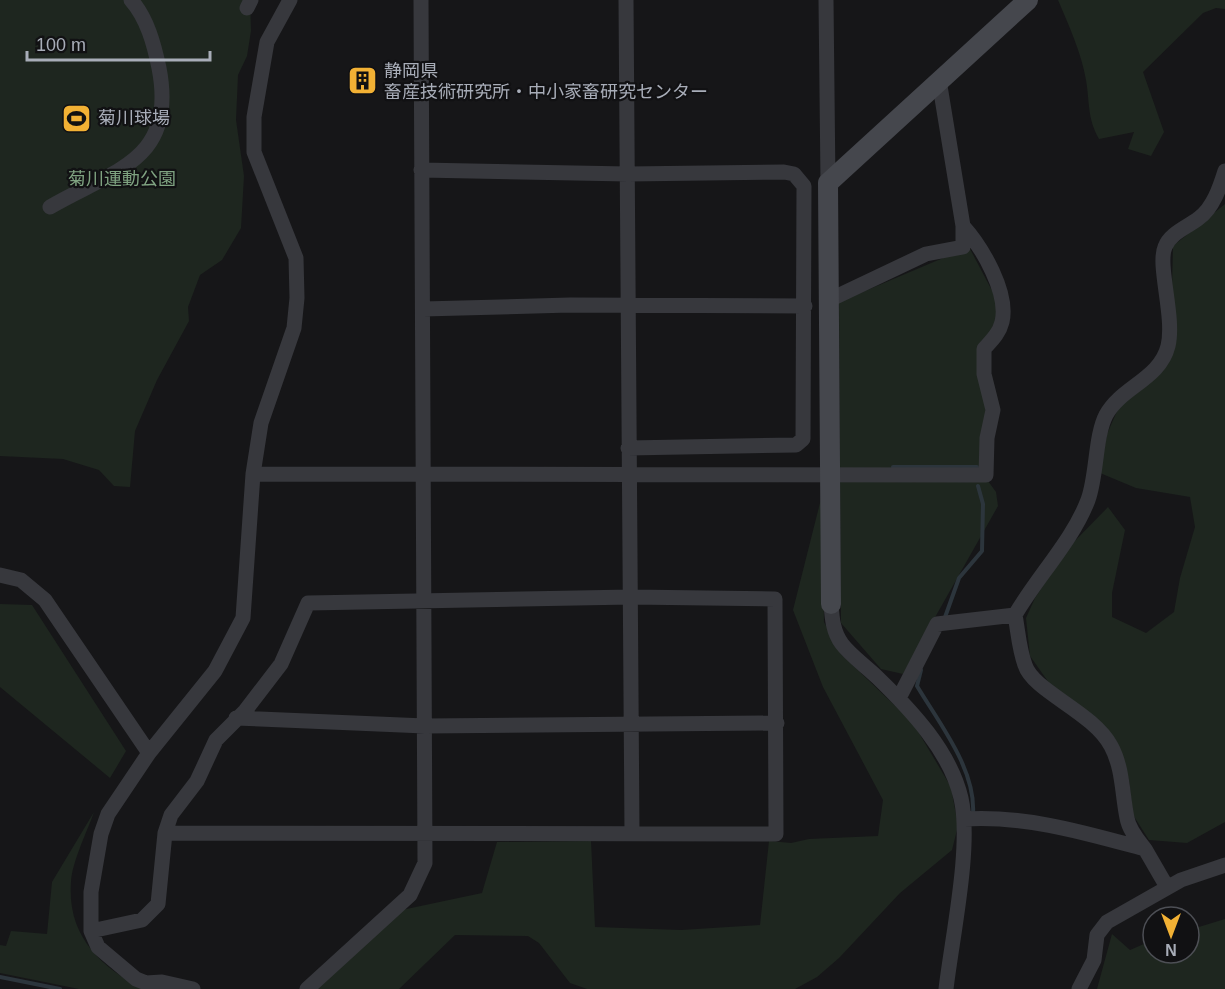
<svg xmlns="http://www.w3.org/2000/svg" width="1225" height="989" font-family="Helvetica,'Noto Sans JP',sans-serif">
<style>
.green{fill:#1e261f}
.lines{fill:none;stroke-linecap:round;stroke-linejoin:round}
.stream{stroke:#2c353c;stroke-width:4}
.street{stroke:#37383d;stroke-width:15}
.secondary{stroke:#45474d;stroke-width:20}
.labels{text-anchor:middle;stroke-width:4.5;stroke-linejoin:round;paint-order:stroke}
.poi-label{font-size:18px;fill:#a8adb8;stroke:#111113;text-anchor:start}
.park-label{font-size:18px;fill:#7fa381;stroke:#111113}
</style>
<rect width="100%" height="100%" fill="#161618"/>
<path class="green" d="M 0,0 L 250,0 L 251,31 L 247,56 L 238,75 L 236,120 L 244,176 L 241,228 L 222,260 L 200,275 L 188,307 L 189,321 L 157,380 L 135,431 L 130,487 L 114,486 L 99,470 L 63,459 L 0,456 Z
M 1058,0 L 1225,0 L 1225,9 L 1216,8 L 1203,13 L 1143,72 L 1164,132 L 1151,156 L 1128,149 L 1134,132 L 1099,139 C 1087,117 1090,104 1086,80 C 1081,52 1069,26 1058,0 Z
M 1225,204 L 1225,822 L 1187,843 L 1149,840 L 1133,815 L 1129,780 L 1117,742 L 1089,712 L 1054,690 L 1030,656 L 1026,618 L 1035,598 L 1067,549 L 1108,507 L 1125,530 L 1112,593 L 1112,617 L 1146,633 L 1174,612 L 1180,578 L 1195,527 L 1190,497 L 1136,488 L 1100,473 L 1107,434 L 1121,402 L 1159,372 L 1172,288 L 1173,246 Z
M 969,247 L 997,300 L 996,321 L 980,349 L 986,399 L 985,477 L 996,492 L 998,506 L 903,674 L 881,669 L 841,623 L 839,302 Z
M 822,495 L 824,622 L 840,653 L 913,723 L 951,787 L 958,826 L 952,850 L 900,893 L 839,958 L 817,977 L 795,989 L 587,989 L 570,983 L 539,943 L 528,936 L 455,935 L 399,989 L 316,989 L 397,911 L 482,893 L 497,842 L 591,841 L 595,927 L 681,930 L 760,925 L 769,841 L 791,843 L 809,839 L 878,836 L 883,800 L 823,687 L 793,610 Z
M 0,604 L 32,605 L 126,751 L 110,778 L 0,687 Z
M 94,812 C 87,832 72,862 71,882 C 67,935 99,966 143,989 L 79,989 L 0,973 L 0,945 L 6,946 L 11,931 L 47,934 L 52,882 Z
M 1225,919 L 1225,989 L 1097,989 L 1112,934 L 1130,950 L 1153,940 L 1153,953 L 1189,953 L 1189,930 Z"/>
<g class="lines">
<path class="stream" d="M 893,467 L 977,467
M 944,620 L 959,578 L 982,551 L 983,504 L 978,486
M 921,670 L 917,686 C 939,723 976,769 973,814
M 0,977 L 60,989"/>
<path class="street" d="M 626,0 L 632,833
M 826,0 L 828,183
M 247,8 L 251,0
M 421,170 L 628,174 L 784,172 L 794,174 L 804,186 L 803,439 L 796,445 L 628,448
M 50,207 C 115,169 177,161 159,68 C 154,44 147,18 131,0
M 827,301 L 926,254 L 963,247 L 963,226
M 423,309 L 570,305 L 805,306
M 253,474 L 986,475 L 987,438 L 993,410 L 984,374 L 984,349 C 991,341 999,334 1002,322 C 1009,293 982,247 963,226 L 939,80
M 0,575 L 21,580 L 45,600 L 149,753
M 831,604 C 832,618 833,632 842,644 C 851,656 867,667 878,678 C 911,710 950,751 961,798 C 972,846 952,937 946,989
M 1015,615 C 1018,631 1019,649 1025,665 C 1033,691 1093,712 1111,746 C 1123,768 1122,794 1127,818 C 1129,830 1138,840 1145,849
M 899,698 L 937,624 L 1015,615 C 1037,577 1073,540 1088,500 C 1097,476 1095,436 1106,415 C 1121,387 1160,379 1168,346 C 1175,317 1157,265 1165,247 C 1170,233 1188,227 1199,218 C 1213,208 1220,187 1225,171
M 236,718 L 425,726 L 777,723
M 964,819 C 1026,815 1086,833 1145,849 L 1167,887
M 91,931 L 142,920 L 158,904 L 165,833 L 171,815 L 197,781 L 216,740 L 245,711 L 281,664 L 308,603 L 631,597 L 775,599 L 776,834 L 165,833
M 193,989 L 162,982 L 146,983 L 136,979 L 98,947 L 91,931 L 91,892 L 101,834 L 108,814 L 149,753 L 215,671 L 243,618 L 253,474 L 261,423 L 294,328 L 297,298 L 296,258 L 254,152 L 254,117 L 267,42 L 290,0
M 307,989 L 410,895 L 425,863 L 421,0
M 1079,989 L 1094,960 L 1097,935 L 1107,922 L 1181,880 L 1225,865"/>
<path class="secondary" d="M 831,604 L 828,183 L 1028,0"/>
</g>
<defs>
<symbol id="building-square" viewBox="-11 -11 22 22"><rect x="-9" y="-9" width="18" height="18" rx="4" fill="#f2b134" stroke="#111113"/><path d="M-4-6H4V6H1V3H-1V6H-4ZM-2.5-4.3h1.7v1.8h-1.7ZM.8-4.3h1.7v1.8H.8ZM-2.5-1h1.7V.8h-1.7ZM.8-1h1.7V.8H.8Z" fill="#111"/></symbol>
<symbol id="stadium-square" viewBox="-11 -11 22 22"><rect x="-9" y="-9" width="18" height="18" rx="4" fill="#f2b134" stroke="#111113"/><path d="M0-5a6.5 5 0 1 0 0 10a6.5 5 0 1 0 0-10ZM-3.5-1.8h7v3.6h-7Z" fill="#111"/></symbol>
</defs>
<g fill-rule="evenodd">
<use href="#building-square" x="346" y="64" width="33" height="33"/>
<use href="#stadium-square" x="60" y="102" width="33" height="33"/>
</g>
<g class="labels">
<g class="poi-label">
<text x="384" y="77">静岡県<tspan x="384" dy="21">畜産技術研究所・中小家畜研究センター</tspan></text>
<text x="98" y="124">菊川球場</text>
</g>
<g class="park-label">
<text x="122" y="185">菊川運動公園</text>
</g>
</g>
<g transform="translate(1171 935) rotate(180)"><circle r="28" fill="#111113" stroke="#4d4f55" stroke-width="1.5"/>
<path d="M0-4.5L10 22L0 15L-10 22Z" fill="#f2b134"/>
<text y="-9" font-size="16" font-weight="bold" text-anchor="middle" fill="#a8adb8">N</text>
</g>
<path d="M27 51v9h183v-9" fill="none" stroke="#a8adb8" stroke-width="3"/>
<text x="36" y="51" font-size="18" fill="#a8adb8" stroke="#111113" stroke-width="4.5" paint-order="stroke">100 m</text>
</svg>
